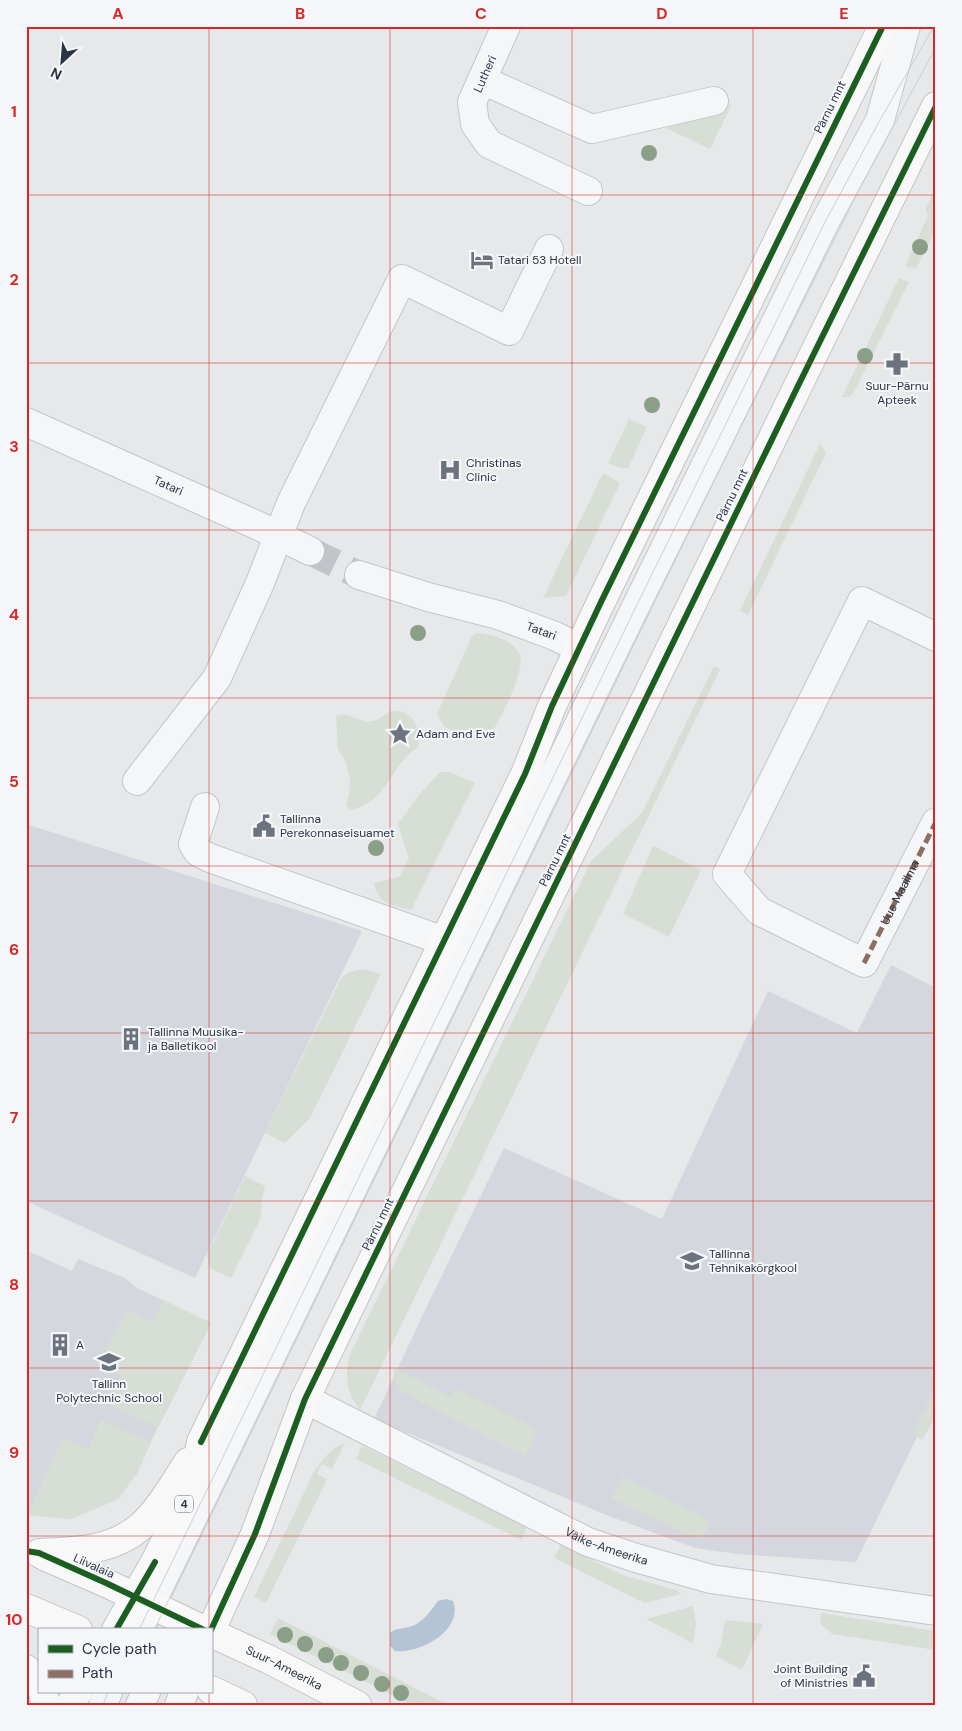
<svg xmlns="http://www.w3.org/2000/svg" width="962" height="1731" font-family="'DM Sans',sans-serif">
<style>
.built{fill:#d4d7dd}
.green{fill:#d6ded6}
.water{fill:#b4c4d5}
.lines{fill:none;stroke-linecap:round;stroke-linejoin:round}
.minor-tunnel{stroke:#c1c4c9;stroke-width:28;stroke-dasharray:28 14;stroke-linecap:butt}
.minor-casing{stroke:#c4c6c8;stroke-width:30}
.major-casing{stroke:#c2c5c8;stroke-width:30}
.minor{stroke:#f5f6f7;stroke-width:28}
.major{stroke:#f8f8f8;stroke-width:28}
.tram{stroke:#cecfd2;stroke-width:1}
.quiet{stroke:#8d6e63;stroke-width:5;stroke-dasharray:10 5;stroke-linecap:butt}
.cycleway-casing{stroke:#f4f6f9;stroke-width:9}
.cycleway{stroke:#1b5e20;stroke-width:6}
.tree{fill:#8a9e88}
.grid{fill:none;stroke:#d62828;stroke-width:1;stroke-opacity:0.55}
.labels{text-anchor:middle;stroke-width:4;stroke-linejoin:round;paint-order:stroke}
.shield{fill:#f4f6f9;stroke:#676e7b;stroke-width:1}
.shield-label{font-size:11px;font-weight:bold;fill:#2b3445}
.street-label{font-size:12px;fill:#2b3445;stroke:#f4f6f9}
.poi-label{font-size:12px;fill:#2b3445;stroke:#f4f6f9;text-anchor:start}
.neatline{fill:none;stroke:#d62828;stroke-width:2}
.grid-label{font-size:16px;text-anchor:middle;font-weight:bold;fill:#d62828}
</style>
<rect width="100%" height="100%" fill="#e6e8ea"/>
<path class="built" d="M 26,824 L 362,931 L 195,1278 L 26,1201 Z
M 891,965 L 936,988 L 936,1398 L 856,1562 L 738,1554 L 695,1548 L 609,1516 L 374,1419 L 428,1304 L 504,1148 L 662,1219 L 768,991 L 857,1033 Z
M 26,1250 L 72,1271 L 78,1259 L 125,1278 L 137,1288 L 211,1323 L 154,1435 L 137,1473 L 118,1499 L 71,1519 L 26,1515 Z"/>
<path class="green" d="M 732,104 L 710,149 L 666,128 Z
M 936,191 L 936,228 L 916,269 L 905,266 L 928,216 L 926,209 L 933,192 Z
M 899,278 L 909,282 L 854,392 L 849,397 L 842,397 Z
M 629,419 L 647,427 L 628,468 L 620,468 L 608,463 Z
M 820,444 L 826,453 L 748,615 L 740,611 Z
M 603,473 L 620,483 L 566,596 L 543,598 Z
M 477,633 C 495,636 512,638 521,656 C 520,683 506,705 494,729 L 453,731 C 445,728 441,722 437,714 L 472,636 Z
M 714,666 L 720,669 L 360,1410 C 345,1390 345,1377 350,1354 L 591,861 L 642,813 Z
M 391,711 C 412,709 422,728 418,747 C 390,764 388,803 350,810 L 346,804 L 349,796 L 350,779 L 346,763 L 338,749 L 336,716 C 349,710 360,725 373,721 C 379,720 385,714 391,711 Z
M 440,772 L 450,772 L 475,783 L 411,910 C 391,905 379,905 374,883 L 399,877 L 409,859 L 398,824 L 420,794 Z
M 653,846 L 701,870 L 669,937 L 623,914 Z
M 364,969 L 381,974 L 310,1118 L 285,1143 L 265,1133 L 341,978 L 349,972 Z
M 245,1176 L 265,1186 L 262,1199 L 261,1217 L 231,1278 L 210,1268 L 207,1255 Z
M 164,1300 L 211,1323 L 158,1428 L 109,1405 L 122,1376 L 98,1365 L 127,1309 L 153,1322 Z
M 394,1368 L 451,1397 L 455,1388 L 538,1429 L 525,1457 L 400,1391 L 394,1380 Z
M 936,1387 L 936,1416 L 922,1440 L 912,1433 Z
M 101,1420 L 151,1442 L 137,1473 L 118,1499 L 71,1519 L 27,1515 L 63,1438 L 88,1449 Z
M 345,1443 L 332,1469 L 322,1464 L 317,1474 L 327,1479 L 266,1603 L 254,1597 L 315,1470 C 323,1459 331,1448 345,1443 Z
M 362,1446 L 527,1527 L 521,1540 L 356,1459 Z
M 623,1476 L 707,1518 L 706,1521 L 710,1524 L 701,1540 L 611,1499 Z
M 561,1545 L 623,1575 L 676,1590 L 681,1594 L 645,1603 L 554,1558 Z
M 693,1606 L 696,1624 L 693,1643 L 646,1619 Z
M 821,1613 L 936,1631 L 936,1650 L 832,1634 L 820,1623 Z
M 278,1618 L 448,1705 L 412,1705 L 270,1634 Z
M 725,1620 L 763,1624 L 742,1670 L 716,1656 L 721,1644 Z"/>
<path class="water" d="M 446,1599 L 453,1601 C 464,1630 420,1654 395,1651 L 390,1646 L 390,1633 C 396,1628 401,1629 409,1627 C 422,1624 430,1612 438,1601 Z"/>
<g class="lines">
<path class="minor-tunnel" d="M 310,551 L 359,575"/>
<defs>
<g id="minor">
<path d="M 506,26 L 472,102 L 475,124 L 489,144 L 588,191"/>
<path d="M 482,80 L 592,129 L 714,101"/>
<path id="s1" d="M 26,422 L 261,527 L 310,551"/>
<path id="s2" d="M 359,575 L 428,597 L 498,615 L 555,636 L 579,648"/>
<path id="s3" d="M 936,637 L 862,601 L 727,874 L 759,911 L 864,963 L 936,822"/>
<path d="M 137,781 L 217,678 L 260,583 L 291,503 L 402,279 L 509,331 L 549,249"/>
<path d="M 205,807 L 193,844 L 198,852 L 210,858 L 444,941"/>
<path id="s4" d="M 305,1399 L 588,1542 L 636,1558 L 711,1579 L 936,1611"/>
<path d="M 139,1630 L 631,617 L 825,222 L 880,120 L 906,26"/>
<path d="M 103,1705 L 108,1692"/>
</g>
<g id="major">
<path d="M 39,1553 C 74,1552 112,1551 140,1527 C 160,1509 174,1484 188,1462"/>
<path d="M 44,1556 L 106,1583 L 204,1630"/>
<path d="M 26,1608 L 78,1630"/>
<path d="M 116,1630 L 155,1562 L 193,1485 L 201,1442 L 525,774 L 552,706 L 601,602 L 883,26"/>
<path d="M 211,1630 L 255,1534 L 305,1399 L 796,390 L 936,106"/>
<path id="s5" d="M 211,1633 L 268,1659 L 357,1705"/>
<path d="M 26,1669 L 39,1684"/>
<path d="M 211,1690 L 243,1705"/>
<path d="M 43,1692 L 46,1705"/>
<path d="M 70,1705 L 78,1692"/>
<path d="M 140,1705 L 146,1692"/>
<path d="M 179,1705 L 184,1692"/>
</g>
</defs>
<use href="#minor" class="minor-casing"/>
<use href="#major" class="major-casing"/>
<use href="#minor" class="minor"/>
<use href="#major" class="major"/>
<path class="tram" d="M 139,1630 L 631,617 L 825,222 L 880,120 L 934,26
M 154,1630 L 643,623 L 861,186 L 936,47
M 103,1705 L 108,1692
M 118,1705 L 124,1692"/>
<path class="quiet" d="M 864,963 L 936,822"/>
<defs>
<path id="cycleway" d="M 201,1442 L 525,774 L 552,706 L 601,602 L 883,26
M 26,1551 L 39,1553 L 106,1583 L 204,1630
M 116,1630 L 155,1562
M 211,1630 L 255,1534 L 305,1399 L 796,390 L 936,106"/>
</defs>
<use href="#cycleway" class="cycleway-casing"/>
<use href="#cycleway" class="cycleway"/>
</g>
<g class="tree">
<circle cx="649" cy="153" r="8"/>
<circle cx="920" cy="247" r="8"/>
<circle cx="865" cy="356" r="8"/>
<circle cx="652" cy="405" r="8"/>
<circle cx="418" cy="633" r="8"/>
<circle cx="376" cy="848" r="8"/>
<circle cx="285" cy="1635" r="8"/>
<circle cx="305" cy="1644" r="8"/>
<circle cx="326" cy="1655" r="8"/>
<circle cx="341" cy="1663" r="8"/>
<circle cx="361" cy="1673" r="8"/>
<circle cx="382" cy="1684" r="8"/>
<circle cx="401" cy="1693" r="8"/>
</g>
<path class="grid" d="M 209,26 L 209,1630M 390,26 L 390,1705M 572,26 L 572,1705M 753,26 L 753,1705M 26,195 L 936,195M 26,363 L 936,363M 26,530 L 936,530M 26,698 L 936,698M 26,866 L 936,866M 26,1033 L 936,1033M 26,1201 L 936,1201M 26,1368 L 936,1368M 26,1536 L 936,1536M 209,1692 L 209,1705"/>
<defs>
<symbol id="hotel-bare" viewBox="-9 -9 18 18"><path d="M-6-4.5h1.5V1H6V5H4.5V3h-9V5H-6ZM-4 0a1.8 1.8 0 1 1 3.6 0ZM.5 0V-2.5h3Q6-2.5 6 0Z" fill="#6c737f" stroke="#f4f6f9" stroke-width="2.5" paint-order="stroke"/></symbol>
<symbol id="pharmacy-bare" viewBox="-9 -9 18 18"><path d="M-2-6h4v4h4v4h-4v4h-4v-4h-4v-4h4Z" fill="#6c737f" stroke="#f4f6f9" stroke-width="2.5" paint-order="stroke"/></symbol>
<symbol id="hospital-bare" viewBox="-9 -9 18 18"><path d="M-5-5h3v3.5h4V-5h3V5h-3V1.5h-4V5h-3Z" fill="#6c737f" stroke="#f4f6f9" stroke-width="2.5" paint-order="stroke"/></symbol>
<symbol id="sight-bare" viewBox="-9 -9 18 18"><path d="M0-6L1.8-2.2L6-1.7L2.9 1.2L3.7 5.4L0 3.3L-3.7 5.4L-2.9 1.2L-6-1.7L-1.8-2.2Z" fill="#6c737f" stroke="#f4f6f9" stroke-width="2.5" paint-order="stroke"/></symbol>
<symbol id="civic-bare" viewBox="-9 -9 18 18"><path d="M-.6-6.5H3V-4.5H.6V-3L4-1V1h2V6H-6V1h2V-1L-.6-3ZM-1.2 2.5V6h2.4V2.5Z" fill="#6c737f" stroke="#f4f6f9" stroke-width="2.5" paint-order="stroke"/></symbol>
<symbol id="building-bare" viewBox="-9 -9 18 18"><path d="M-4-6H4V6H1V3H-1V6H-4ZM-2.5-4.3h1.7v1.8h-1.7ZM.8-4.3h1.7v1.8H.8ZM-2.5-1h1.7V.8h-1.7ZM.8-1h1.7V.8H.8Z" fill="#6c737f" stroke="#f4f6f9" stroke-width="2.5" paint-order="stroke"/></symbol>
<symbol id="university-bare" viewBox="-9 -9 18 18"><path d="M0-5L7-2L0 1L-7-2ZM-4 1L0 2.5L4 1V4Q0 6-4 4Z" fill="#6c737f" stroke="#f4f6f9" stroke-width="2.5" paint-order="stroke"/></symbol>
</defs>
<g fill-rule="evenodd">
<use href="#hotel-bare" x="466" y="244" width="32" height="32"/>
<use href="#pharmacy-bare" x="881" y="348" width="32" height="32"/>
<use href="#hospital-bare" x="434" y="454" width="32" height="32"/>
<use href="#sight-bare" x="384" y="718" width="32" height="32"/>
<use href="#civic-bare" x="248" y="810" width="32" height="32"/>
<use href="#building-bare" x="115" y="1023" width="32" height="32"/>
<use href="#university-bare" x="676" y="1245" width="32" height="32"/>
<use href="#building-bare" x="44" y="1329" width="32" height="32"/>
<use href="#university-bare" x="93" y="1346" width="32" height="32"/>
<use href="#civic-bare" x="848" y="1660" width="32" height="32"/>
</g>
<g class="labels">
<rect class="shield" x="175" y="1495.5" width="18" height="17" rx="4"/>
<g class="shield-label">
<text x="184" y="1508">4</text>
</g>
<g class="street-label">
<text transform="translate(485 74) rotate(-66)" y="4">Lutheri</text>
<text transform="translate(830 107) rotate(-64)" y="4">Pärnu mnt</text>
<text dy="4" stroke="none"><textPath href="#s1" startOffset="156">Tatari</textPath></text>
<text transform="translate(732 495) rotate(-64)" y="4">Pärnu mnt</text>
<text dy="4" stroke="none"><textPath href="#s2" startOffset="191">Tatari</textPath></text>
<text transform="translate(555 860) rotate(-64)" y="4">Pärnu mnt</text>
<text dy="4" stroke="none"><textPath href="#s3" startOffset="632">Uue Maailma</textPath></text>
<text transform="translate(378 1224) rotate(-64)" y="4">Pärnu mnt</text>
<text dy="4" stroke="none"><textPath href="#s4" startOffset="336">Väike-Ameerika</textPath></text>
<text transform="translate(94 1566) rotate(24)" y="4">Liivalaia</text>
<text dy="4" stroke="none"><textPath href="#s5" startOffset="81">Suur-Ameerika</textPath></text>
</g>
<g class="poi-label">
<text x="498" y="264">Tatari 53 Hotell</text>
<text x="897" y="390" text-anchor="middle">Suur-Pärnu<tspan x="897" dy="14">Apteek</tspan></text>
<text x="466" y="467">Christinas<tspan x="466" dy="14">Clinic</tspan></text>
<text x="416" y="738">Adam and Eve</text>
<text x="280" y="823">Tallinna<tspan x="280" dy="14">Perekonnaseisuamet</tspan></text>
<text x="148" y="1036">Tallinna Muusika-<tspan x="148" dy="14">ja Balletikool</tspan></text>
<text x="709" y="1258">Tallinna<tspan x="709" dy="14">Tehnikakõrgkool</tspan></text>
<text x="76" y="1349">A</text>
<text x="109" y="1388" text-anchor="middle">Tallinn<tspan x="109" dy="14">Polytechnic School</tspan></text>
<text x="848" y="1673" text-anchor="end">Joint Building<tspan x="848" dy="14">of Ministries</tspan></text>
</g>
</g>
<rect width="962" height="1731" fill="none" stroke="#f4f6f9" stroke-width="55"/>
<rect x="38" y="1628" width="175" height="65" fill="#f4f6f9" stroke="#a4a8b1"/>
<rect x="48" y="1645" width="25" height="8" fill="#1b5e20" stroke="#a4a8b1"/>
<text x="82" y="1654" font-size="15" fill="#2b3445">Cycle path</text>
<rect x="48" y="1670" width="25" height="8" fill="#8d6e63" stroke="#a4a8b1"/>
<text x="82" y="1678" font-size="15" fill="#2b3445">Path</text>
<g transform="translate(62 62) rotate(206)" stroke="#f4f6f9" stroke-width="4" paint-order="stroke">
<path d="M0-4L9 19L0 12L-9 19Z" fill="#2b3445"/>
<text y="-8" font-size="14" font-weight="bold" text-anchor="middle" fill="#2b3445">N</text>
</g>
<rect x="28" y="28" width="906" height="1676" class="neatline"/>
<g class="grid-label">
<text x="118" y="19">A</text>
<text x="300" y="19">B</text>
<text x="481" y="19">C</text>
<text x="662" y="19">D</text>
<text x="844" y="19">E</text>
<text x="14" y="117">1</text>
<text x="14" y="285">2</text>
<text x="14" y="452">3</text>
<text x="14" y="620">4</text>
<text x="14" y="787">5</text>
<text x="14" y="955">6</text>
<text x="14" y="1123">7</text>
<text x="14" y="1290">8</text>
<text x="14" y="1458">9</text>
<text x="14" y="1625">10</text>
</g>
</svg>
